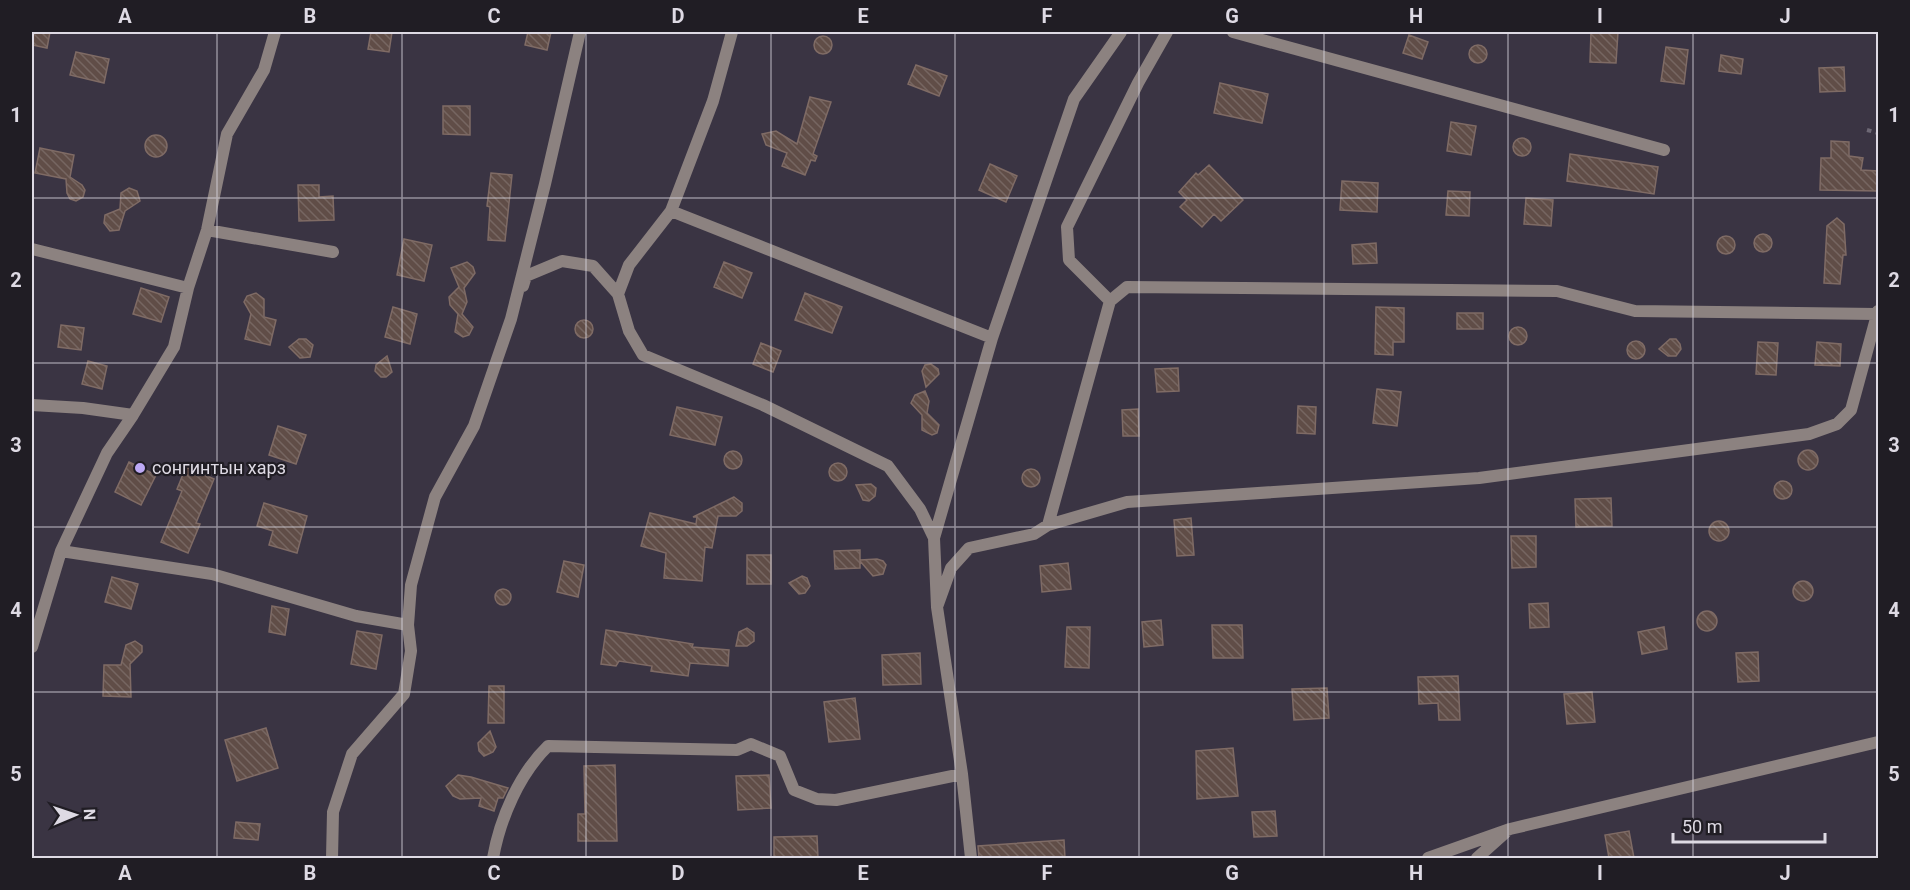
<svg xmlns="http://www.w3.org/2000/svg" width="1910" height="890" font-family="Roboto,sans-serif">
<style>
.building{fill:url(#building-back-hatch);stroke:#7f6b65;stroke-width:1.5}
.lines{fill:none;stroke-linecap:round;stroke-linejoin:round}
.path{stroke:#6d6875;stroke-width:4;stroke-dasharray:4.5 4.5;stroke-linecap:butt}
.street{stroke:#8c8280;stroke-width:12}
.grid{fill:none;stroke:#dedae4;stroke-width:1.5;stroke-opacity:0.55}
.poi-dot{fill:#bda9f5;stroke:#201d24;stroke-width:2}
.labels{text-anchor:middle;stroke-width:4.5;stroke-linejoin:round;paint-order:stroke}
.poi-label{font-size:18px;fill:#dedae4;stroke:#201d24;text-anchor:start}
.neatline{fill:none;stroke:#dedae4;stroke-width:2}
.grid-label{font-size:20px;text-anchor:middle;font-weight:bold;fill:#dedae4}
</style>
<defs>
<pattern id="building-back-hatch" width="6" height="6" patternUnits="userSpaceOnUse" patternTransform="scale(1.5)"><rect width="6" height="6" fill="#604d47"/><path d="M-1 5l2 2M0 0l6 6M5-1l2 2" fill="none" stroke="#766661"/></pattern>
</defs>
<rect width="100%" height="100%" fill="#3a3443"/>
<path class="building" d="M 32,32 L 50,32 L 47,48 L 32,45 Z
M 371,32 L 392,32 L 389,52 L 368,49 Z
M 528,32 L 551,32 L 547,50 L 525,45 Z
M 1591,32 L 1618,32 L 1616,63 L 1590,62 Z
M 1409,35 L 1428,42 L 1422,59 L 1403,53 Z
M814 45a9 9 0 1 1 18 0a9 9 0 1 1-18 0Z
M1469 54a9 9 0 1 1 18 0a9 9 0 1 1-18 0Z
M 1666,47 L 1688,50 L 1684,84 L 1661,81 Z
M 76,52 L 109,59 L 104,83 L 70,75 Z
M 1721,55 L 1743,59 L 1741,74 L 1719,71 Z
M 916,65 L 947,76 L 939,96 L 908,84 Z
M 1844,67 L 1845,91 L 1820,92 L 1819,68 Z
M 1220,83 L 1268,94 L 1262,123 L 1214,113 Z
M 810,97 L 831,102 L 813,154 L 817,156 L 815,161 L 811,160 L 805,175 L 782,166 L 787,153 L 766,145 L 762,134 L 776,131 L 797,144 Z
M 443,106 L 470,106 L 470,135 L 443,134 Z
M 1451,122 L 1476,126 L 1471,155 L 1447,151 Z
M145 146a11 11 0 1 1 22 0a11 11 0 1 1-22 0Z
M1513 147a9 9 0 1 1 18 0a9 9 0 1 1-18 0Z
M 1831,141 L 1849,142 L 1849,156 L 1863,158 L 1861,170 L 1878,171 L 1878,191 L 1820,190 L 1821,158 L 1831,158 Z
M 40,148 L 74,155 L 70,177 L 82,185 L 85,190 L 83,197 L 76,201 L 70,199 L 67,193 L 66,179 L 35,173 Z
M 1570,154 L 1658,167 L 1654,194 L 1567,181 Z
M 990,164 L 1017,176 L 1006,202 L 979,190 Z
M 1209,165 L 1243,200 L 1221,221 L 1214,214 L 1202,227 L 1180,207 L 1187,200 L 1179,192 L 1196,173 L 1198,175 Z
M 491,173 L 512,175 L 505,241 L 488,240 L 490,207 L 487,206 Z
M 1342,181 L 1378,183 L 1377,212 L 1340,210 Z
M 298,185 L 319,185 L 319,197 L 333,196 L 334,220 L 299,221 Z
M 129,188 L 137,191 L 140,201 L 125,211 L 119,230 L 110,231 L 104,223 L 105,215 L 120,209 L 121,193 Z
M 1448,191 L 1470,192 L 1469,216 L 1446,215 Z
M 1526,198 L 1553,200 L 1551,226 L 1524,224 Z
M 1837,218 L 1844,224 L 1846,255 L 1843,255 L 1840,284 L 1824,283 L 1827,226 Z
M1754 243a9 9 0 1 1 18 0a9 9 0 1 1-18 0Z
M1717 245a9 9 0 1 1 18 0a9 9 0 1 1-18 0Z
M 404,239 L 432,245 L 424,281 L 397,275 Z
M 1376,243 L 1377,263 L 1353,264 L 1352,245 Z
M 467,262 L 473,267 L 475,273 L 464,288 L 467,302 L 462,314 L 473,327 L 469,335 L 463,337 L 455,332 L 458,314 L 450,305 L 449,297 L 459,287 L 451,268 Z
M 724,262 L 752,273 L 742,298 L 714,287 Z
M 141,288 L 169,297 L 161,322 L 133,314 Z
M 256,293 L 264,299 L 264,317 L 276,320 L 270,345 L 245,339 L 251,314 L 244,302 L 247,296 Z
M 805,293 L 842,307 L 832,333 L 795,320 Z
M 393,307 L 417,314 L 410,344 L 385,337 Z
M 1376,307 L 1404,308 L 1404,342 L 1393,342 L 1393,355 L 1375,354 Z
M 1457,313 L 1483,313 L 1483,329 L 1457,329 Z
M575 329a9 9 0 1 1 18 0a9 9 0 1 1-18 0Z
M 61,325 L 84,328 L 81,350 L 58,347 Z
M1509 336a9 9 0 1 1 18 0a9 9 0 1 1-18 0Z
M 299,339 L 306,339 L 313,345 L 310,357 L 300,358 L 289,347 Z
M 1670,339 L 1676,339 L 1680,344 L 1681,349 L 1676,356 L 1668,356 L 1659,349 Z
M1627 350a9 9 0 1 1 18 0a9 9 0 1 1-18 0Z
M 1758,342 L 1778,343 L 1776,375 L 1756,374 Z
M 1817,342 L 1841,344 L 1840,366 L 1815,365 Z
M 761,343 L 781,351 L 773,372 L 753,364 Z
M 387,356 L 392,372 L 386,377 L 381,377 L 375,371 L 376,365 Z
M 88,361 L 107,366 L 102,389 L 82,384 Z
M 931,364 L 938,369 L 939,374 L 926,387 L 922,371 L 925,365 Z
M 1178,368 L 1179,391 L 1157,392 L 1155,369 Z
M 1377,389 L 1401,392 L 1397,426 L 1373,423 Z
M 925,391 L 929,401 L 927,413 L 939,425 L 937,433 L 932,435 L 922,430 L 922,415 L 911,403 L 915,395 Z
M 1298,406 L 1316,407 L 1315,434 L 1297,433 Z
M 677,407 L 722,417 L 715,445 L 670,435 Z
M 1138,409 L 1139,436 L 1123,436 L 1122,410 Z
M 278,426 L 306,435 L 296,464 L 269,455 Z
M1798 460a10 10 0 1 1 20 0a10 10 0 1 1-20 0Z
M724 460a9 9 0 1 1 18 0a9 9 0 1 1-18 0Z
M 129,462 L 156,475 L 141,505 L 115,492 Z
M829 472a9 9 0 1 1 18 0a9 9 0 1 1-18 0Z
M 186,467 L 214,479 L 196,523 L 200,524 L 188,553 L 161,542 L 182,491 L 177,489 Z
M1022 478a9 9 0 1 1 18 0a9 9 0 1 1-18 0Z
M1774 490a9 9 0 1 1 18 0a9 9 0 1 1-18 0Z
M 871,484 L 876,488 L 875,496 L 869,501 L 863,500 L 856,485 Z
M 734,497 L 742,503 L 742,511 L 736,516 L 718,516 L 712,548 L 705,547 L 702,581 L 664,578 L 666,553 L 641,546 L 650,513 L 696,524 L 697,517 L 693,517 Z
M 1611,498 L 1612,526 L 1576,527 L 1575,499 Z
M 264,503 L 307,516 L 297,553 L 269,545 L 273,531 L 257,526 Z
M 1191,518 L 1194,555 L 1177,556 L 1174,520 Z
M1709 531a10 10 0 1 1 20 0a10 10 0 1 1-20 0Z
M 1511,536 L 1536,536 L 1536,567 L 1512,568 Z
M 860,550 L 860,560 L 877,559 L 883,561 L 886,565 L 883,574 L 873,576 L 860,561 L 860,568 L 835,569 L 834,551 Z
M 747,555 L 771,555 L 771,584 L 747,584 Z
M 564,561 L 584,565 L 578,597 L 557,592 Z
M 1068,563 L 1071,589 L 1042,592 L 1040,566 Z
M 802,576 L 807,578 L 810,586 L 805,593 L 799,594 L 789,583 Z
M 112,577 L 138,584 L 131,609 L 105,602 Z
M1793 591a10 10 0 1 1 20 0a10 10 0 1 1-20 0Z
M495 597a8 8 0 1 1 16 0a8 8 0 1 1-16 0Z
M 1548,603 L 1549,627 L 1530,628 L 1529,604 Z
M 272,606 L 289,609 L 285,635 L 269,632 Z
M1697 621a10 10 0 1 1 20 0a10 10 0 1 1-20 0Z
M 1161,620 L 1163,645 L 1144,647 L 1142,622 Z
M 1212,625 L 1242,625 L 1243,658 L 1213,658 Z
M 1067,627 L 1090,627 L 1089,668 L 1065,667 Z
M 1664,627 L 1667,649 L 1642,654 L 1638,632 Z
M 747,628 L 754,633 L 754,641 L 747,646 L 736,646 L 739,632 Z
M 606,630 L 693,644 L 692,647 L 729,650 L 728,666 L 690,663 L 688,676 L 651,671 L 652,666 L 619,661 L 616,666 L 601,664 Z
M 357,631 L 382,635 L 376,669 L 351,664 Z
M 135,641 L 142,646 L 142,652 L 130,664 L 131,697 L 103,696 L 104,665 L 121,665 L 126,645 Z
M 1758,652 L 1759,681 L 1738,682 L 1736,653 Z
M 920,653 L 921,684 L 883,685 L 882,655 Z
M 1458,676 L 1460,720 L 1439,720 L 1438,703 L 1419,704 L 1418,677 Z
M 489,686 L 504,686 L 504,723 L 488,723 Z
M 1327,688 L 1329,718 L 1294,720 L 1292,689 Z
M 1592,692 L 1595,722 L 1567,724 L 1564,694 Z
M 855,698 L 860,739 L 829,742 L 824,702 Z
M 266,728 L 278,768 L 237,781 L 225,740 Z
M 490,731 L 496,747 L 493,752 L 484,756 L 479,751 L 478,743 Z
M 1233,748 L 1238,796 L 1197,799 L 1196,751 Z
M 615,765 L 617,841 L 578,841 L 578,814 L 585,814 L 584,766 Z
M 458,775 L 471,777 L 508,788 L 503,798 L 498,798 L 494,811 L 479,806 L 481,798 L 460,799 L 453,796 L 446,786 Z
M 769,775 L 771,808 L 738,810 L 736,776 Z
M 1275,811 L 1277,836 L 1254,837 L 1252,812 Z
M 236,822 L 260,824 L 258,840 L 234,838 Z
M 1629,831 L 1634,858 L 1609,858 L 1605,835 Z
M 817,836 L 818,858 L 774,858 L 774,837 Z
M 1064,840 L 1065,858 L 979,858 L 978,846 Z"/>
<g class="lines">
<path class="path" d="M 1867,130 L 1878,133"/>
<path class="street" d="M 732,32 L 713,101 L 671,211 L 629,265 L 618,294 L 629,331 L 643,355 L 763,405 L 888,466 L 920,509 L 934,538
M 1233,32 L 1664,150
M 671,211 L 992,338
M 207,230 L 333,252
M 32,249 L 188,288
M 523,286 L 526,276 L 562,261 L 593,266 L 618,294
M 1110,301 L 1069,260 L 1067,227 L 1138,83 L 1167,32
M 32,405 L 83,408 L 133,415
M 1048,525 L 1110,301 L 1127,287 L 1557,291 L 1635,311 L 1876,314
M 61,551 L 212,574 L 356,616 L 408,625
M 937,607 L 951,568 L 969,548 L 1034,534 L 1048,525 L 1127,502 L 1479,478 L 1809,434 L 1837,424 L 1851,410 L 1878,311
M 32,647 L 61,551 L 107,453 L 133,415 L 174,347 L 188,288 L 207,230 L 227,134 L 264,70 L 275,32
M 332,858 L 333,812 L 352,754 L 404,694 L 411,651 L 408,625 L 411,585 L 435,497 L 474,426 L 511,319 L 545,184 L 580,32
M 493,858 C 500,819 519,774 548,746 L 737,750 L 751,744 L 780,756 L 794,790 L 817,799 L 836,800 L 962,774
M 971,858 L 962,774 L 937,607 L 934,538 L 992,338 L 1074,99 L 1121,32
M 1428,858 L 1510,829 L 1878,742
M 1477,858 L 1505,833"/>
</g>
<path class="grid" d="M 217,32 L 217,858M 402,32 L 402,858M 586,32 L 586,858M 771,32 L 771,858M 955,32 L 955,858M 1139,32 L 1139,858M 1324,32 L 1324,858M 1508,32 L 1508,858M 1693,32 L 1693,858M 32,198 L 1878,198M 32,363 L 1878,363M 32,527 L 1878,527M 32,692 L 1878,692"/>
<circle class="poi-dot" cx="140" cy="468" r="6"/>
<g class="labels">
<g class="poi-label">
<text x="152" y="474">сонгинтын харз</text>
</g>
</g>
<rect width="1910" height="890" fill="none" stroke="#201d24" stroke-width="66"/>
<g transform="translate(75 815) rotate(88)" stroke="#201d24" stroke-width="4.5" paint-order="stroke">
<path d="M0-4.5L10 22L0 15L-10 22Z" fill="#dedae4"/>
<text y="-9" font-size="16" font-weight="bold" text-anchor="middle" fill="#dedae4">N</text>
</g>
<path d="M1673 833v9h152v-9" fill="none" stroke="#dedae4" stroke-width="3"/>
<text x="1682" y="833" font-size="18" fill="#dedae4" stroke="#201d24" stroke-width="4.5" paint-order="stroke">50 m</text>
<rect x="33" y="33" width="1844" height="824" class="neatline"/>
<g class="grid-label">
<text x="125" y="23">A</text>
<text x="310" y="23">B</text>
<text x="494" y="23">C</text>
<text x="678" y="23">D</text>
<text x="863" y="23">E</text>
<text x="1047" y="23">F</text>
<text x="1232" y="23">G</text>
<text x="1416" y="23">H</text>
<text x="1600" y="23">I</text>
<text x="1785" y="23">J</text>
<text x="16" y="122">1</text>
<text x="1894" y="122">1</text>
<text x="16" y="287">2</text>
<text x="1894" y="287">2</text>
<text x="16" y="452">3</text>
<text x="1894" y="452">3</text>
<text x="16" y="617">4</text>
<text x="1894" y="617">4</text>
<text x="16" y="781">5</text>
<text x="1894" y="781">5</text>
<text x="125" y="880">A</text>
<text x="310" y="880">B</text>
<text x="494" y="880">C</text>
<text x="678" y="880">D</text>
<text x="863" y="880">E</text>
<text x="1047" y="880">F</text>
<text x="1232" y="880">G</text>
<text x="1416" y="880">H</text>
<text x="1600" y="880">I</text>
<text x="1785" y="880">J</text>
</g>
</svg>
